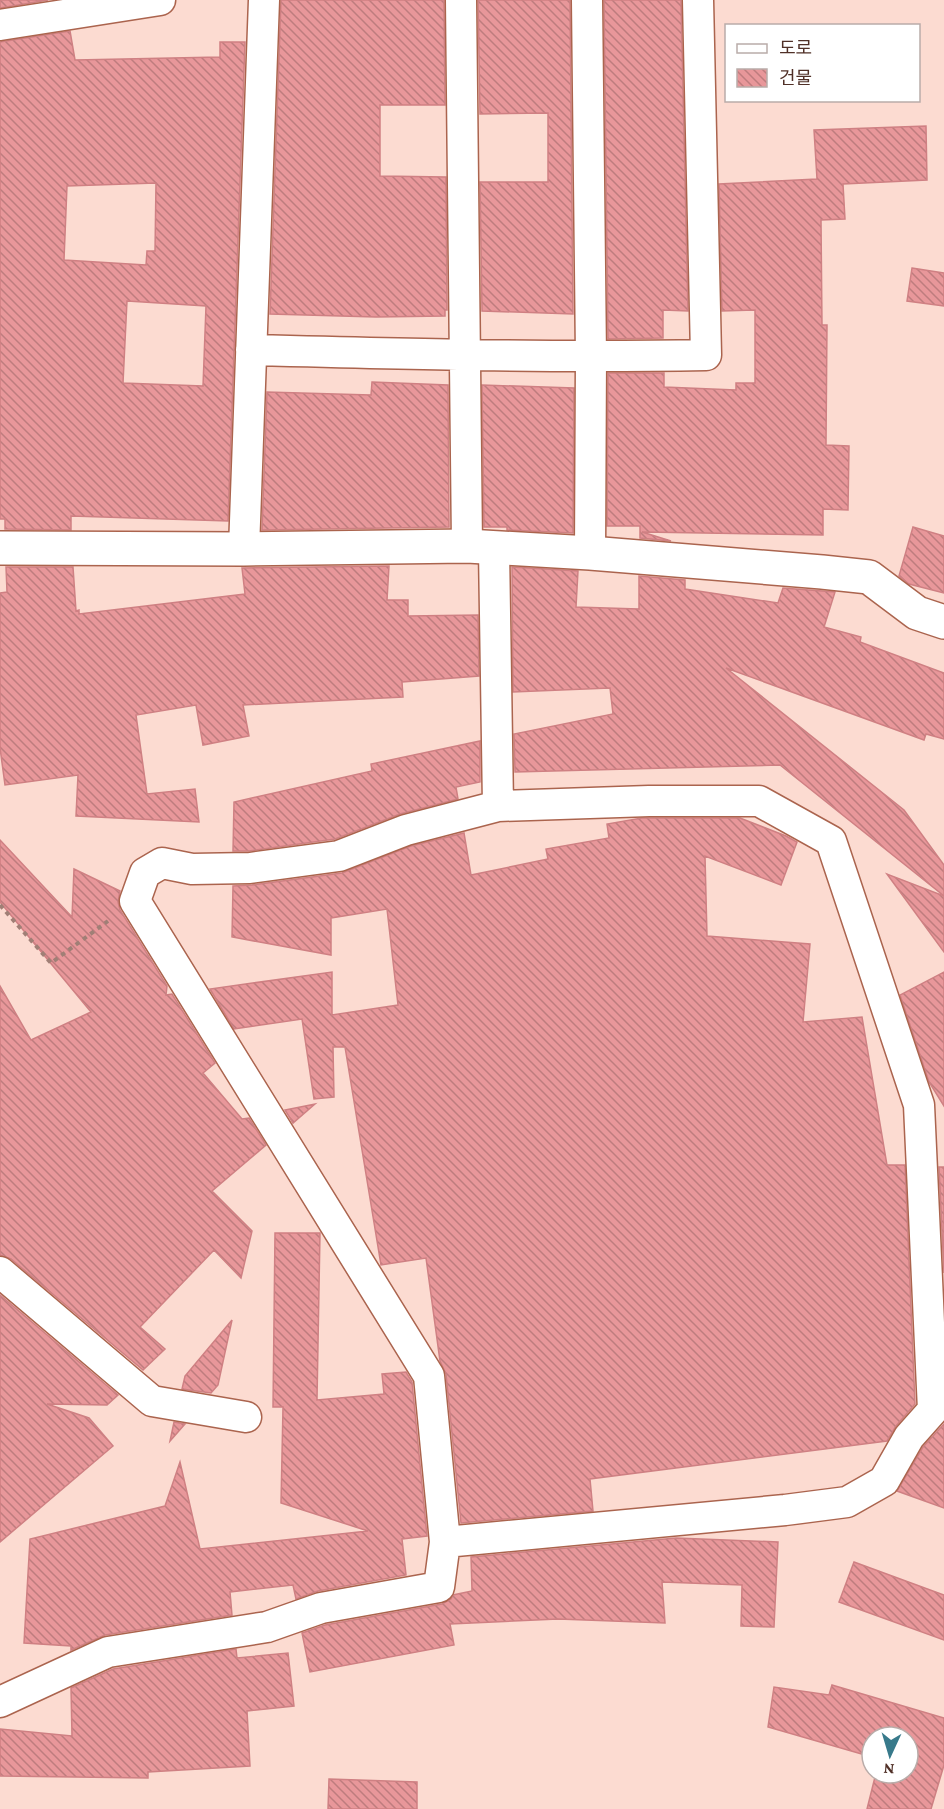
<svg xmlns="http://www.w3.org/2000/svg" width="944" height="1809" font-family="'Crimson Pro','Noto Sans KR',serif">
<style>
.building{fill:url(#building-back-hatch);stroke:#cf8083;stroke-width:1.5;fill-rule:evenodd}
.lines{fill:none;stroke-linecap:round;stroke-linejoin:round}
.street-casing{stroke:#ab644e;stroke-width:33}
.secondary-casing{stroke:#ab644e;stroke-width:36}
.path{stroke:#a07f76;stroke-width:4;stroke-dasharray:4.5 4.5;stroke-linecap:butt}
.street{stroke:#fff;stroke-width:30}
.secondary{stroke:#fff;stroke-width:33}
</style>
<defs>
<pattern id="building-back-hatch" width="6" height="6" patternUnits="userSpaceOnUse" patternTransform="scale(1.5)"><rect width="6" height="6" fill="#e8979a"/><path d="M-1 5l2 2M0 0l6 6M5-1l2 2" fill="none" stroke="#be7c7e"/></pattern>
</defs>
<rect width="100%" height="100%" fill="#fcdbd1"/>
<path class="building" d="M 0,0 L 48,0 L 0,8 Z
M 281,0 L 444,0 L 445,105 L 380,105 L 380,176 L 446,177 L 447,310 L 445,310 L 445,316 L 376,317 L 270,314 Z
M 478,0 L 570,0 L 573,314 L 482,311 L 480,182 L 548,182 L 548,113 L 480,114 Z
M 604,0 L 681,0 L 688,311 L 663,310 L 663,338 L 608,339 Z
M 70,31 L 75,60 L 220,57 L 220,42 L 245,42 L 228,521 L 71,516 L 71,530 L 5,529 L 5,519 L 0,519 L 0,42 ZM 156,183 L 155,251 L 147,251 L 146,265 L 64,260 L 67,186 ZM 127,301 L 206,306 L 203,386 L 123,383 Z
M 926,126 L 927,180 L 843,184 L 845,219 L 821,220 L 822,325 L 827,325 L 826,445 L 849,446 L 848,510 L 823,509 L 823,535 L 642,532 L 671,541 L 640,538 L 640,526 L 607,526 L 608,373 L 664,373 L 664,387 L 736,390 L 736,383 L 755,383 L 755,310 L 722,311 L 719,184 L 817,179 L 814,130 Z
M 912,268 L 944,273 L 944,306 L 907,301 Z
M 372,382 L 448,385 L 449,527 L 262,530 L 267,392 L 371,395 Z
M 482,385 L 574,388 L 573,533 L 507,530 L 507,527 L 484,527 Z
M 913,527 L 944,536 L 944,593 L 909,584 L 899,576 Z
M 389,566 L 387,600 L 408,600 L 408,616 L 478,615 L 479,676 L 402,682 L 403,697 L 243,705 L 249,736 L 203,745 L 196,705 L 136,715 L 147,794 L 195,789 L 199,822 L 76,816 L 78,775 L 5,785 L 0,748 L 0,593 L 7,592 L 6,567 L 73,567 L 76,611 L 79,610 L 79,614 L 245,594 L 242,568 Z
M 512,567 L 578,571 L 576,607 L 639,609 L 639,576 L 685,580 L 685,589 L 778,603 L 783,588 L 835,592 L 824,627 L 861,637 L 860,642 L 944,673 L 944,739 L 926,734 L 924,740 L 726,668 L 904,810 L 944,865 L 944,952 L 887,874 L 944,896 L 780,765 L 515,772 L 514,734 L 613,714 L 610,688 L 513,692 Z
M 480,741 L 480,782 L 456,787 L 458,799 L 400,814 L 335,839 L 249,851 L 233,851 L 234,802 L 372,771 L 371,764 Z
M 642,818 L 740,818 L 786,836 L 797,842 L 781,885 L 705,856 L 707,936 L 810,944 L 803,1022 L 862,1017 L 887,1165 L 905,1165 L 915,1404 L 896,1426 L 887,1441 L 590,1479 L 593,1511 L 461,1523 L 446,1374 L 440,1361 L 426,1258 L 381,1265 L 345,1047 L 333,1047 L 334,1097 L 314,1099 L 302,1019 L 234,1029 L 210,989 L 332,972 L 332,1015 L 398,1005 L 387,909 L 331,918 L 331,955 L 232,937 L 233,886 L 252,885 L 342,873 L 411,846 L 464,833 L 471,875 L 548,859 L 546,849 L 609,838 L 607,824 Z
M 0,840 L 72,917 L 74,869 L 120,891 L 118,902 L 120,910 L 167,986 L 166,995 L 172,994 L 215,1063 L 203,1073 L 242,1119 L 249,1118 L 266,1145 L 212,1191 L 252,1231 L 241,1278 L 214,1250 L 140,1327 L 165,1349 L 143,1370 L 11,1259 L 0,1255 L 0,986 L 31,1040 L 91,1012 L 0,902 Z
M 944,972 L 944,1106 L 929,1082 L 900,995 Z
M 315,1104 L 293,1123 L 285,1110 Z
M 939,1167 L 944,1167 L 944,1273 Z
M 275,1233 L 320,1233 L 317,1400 L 384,1394 L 382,1374 L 406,1372 L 412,1382 L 427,1536 L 402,1539 L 406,1575 L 318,1591 L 296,1599 L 293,1585 L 230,1592 L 232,1615 L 105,1635 L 71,1650 L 71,1646 L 24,1643 L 30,1539 L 165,1506 L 180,1462 L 200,1549 L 368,1531 L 281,1503 L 283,1407 L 273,1407 Z
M 0,1295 L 118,1395 L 107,1405 L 47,1404 L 89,1418 L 113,1446 L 0,1542 Z
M 232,1320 L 218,1385 L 211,1393 L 182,1389 L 185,1376 Z
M 174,1422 L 185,1424 L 170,1441 Z
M 944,1424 L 944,1508 L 897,1491 L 923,1447 Z
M 676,1538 L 778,1542 L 774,1627 L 741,1626 L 742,1585 L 662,1582 L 665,1623 L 558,1619 L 450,1624 L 454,1645 L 310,1672 L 302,1633 L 325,1625 L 442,1604 L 451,1599 L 453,1595 L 472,1591 L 471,1557 Z
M 854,1562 L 944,1595 L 944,1640 L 839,1602 Z
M 236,1649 L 237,1658 L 288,1653 L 294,1706 L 247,1711 L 250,1766 L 148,1772 L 148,1778 L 0,1776 L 0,1729 L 72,1736 L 71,1688 L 113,1669 Z
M 832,1685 L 944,1718 L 944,1765 L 931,1809 L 867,1809 L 876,1773 L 908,1773 L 908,1737 L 872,1737 L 872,1757 L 768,1727 L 774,1687 L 829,1695 Z
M 329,1779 L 417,1782 L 417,1809 L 328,1809 Z"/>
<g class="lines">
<defs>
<path id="street" d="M 461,0 L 467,546
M 587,0 L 591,357 L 590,553
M 0,25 L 160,0
M 251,350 C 402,354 554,358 706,355 L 698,0
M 244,549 L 264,0
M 494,549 L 498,806
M 0,1272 L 152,1401 L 246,1417
M 0,1702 L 108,1652 L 267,1627 L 321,1608 L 439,1587 L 445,1542 L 785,1510 L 847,1502 L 884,1481 L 909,1437 L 933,1410 L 919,1105 L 831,841 L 759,801 L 649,801 L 498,806 L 406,830 L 339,856 L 250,868 L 192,869 L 162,863 L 145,873 L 135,901 L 429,1376 L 445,1542"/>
<path id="secondary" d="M 0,548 L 244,549 L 467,546 L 590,553 L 822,572 L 869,577 L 917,613 L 944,622"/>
</defs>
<use href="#street" class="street-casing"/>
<use href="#secondary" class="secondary-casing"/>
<path class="path" d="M 0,905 L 51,963 L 108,921"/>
<use href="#street" class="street"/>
<use href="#secondary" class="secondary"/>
</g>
<rect x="725" y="24" width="195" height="78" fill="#ffffff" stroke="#b9aca9" stroke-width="1.5"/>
<rect x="737" y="44" width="30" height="9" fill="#ffffff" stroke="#b9aca9" stroke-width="1.5"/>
<text x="779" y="54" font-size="18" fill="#503027">도로</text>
<rect x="737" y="69" width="30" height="18" fill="url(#building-back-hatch)" stroke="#b9aca9" stroke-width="1.5"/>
<text x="779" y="84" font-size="18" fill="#503027">건물</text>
<g transform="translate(890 1755) rotate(184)"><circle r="28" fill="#ffffff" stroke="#b9aca9" stroke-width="1.5"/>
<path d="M0-4.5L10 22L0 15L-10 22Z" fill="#387a8b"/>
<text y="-9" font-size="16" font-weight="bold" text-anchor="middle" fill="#503027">N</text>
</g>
</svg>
